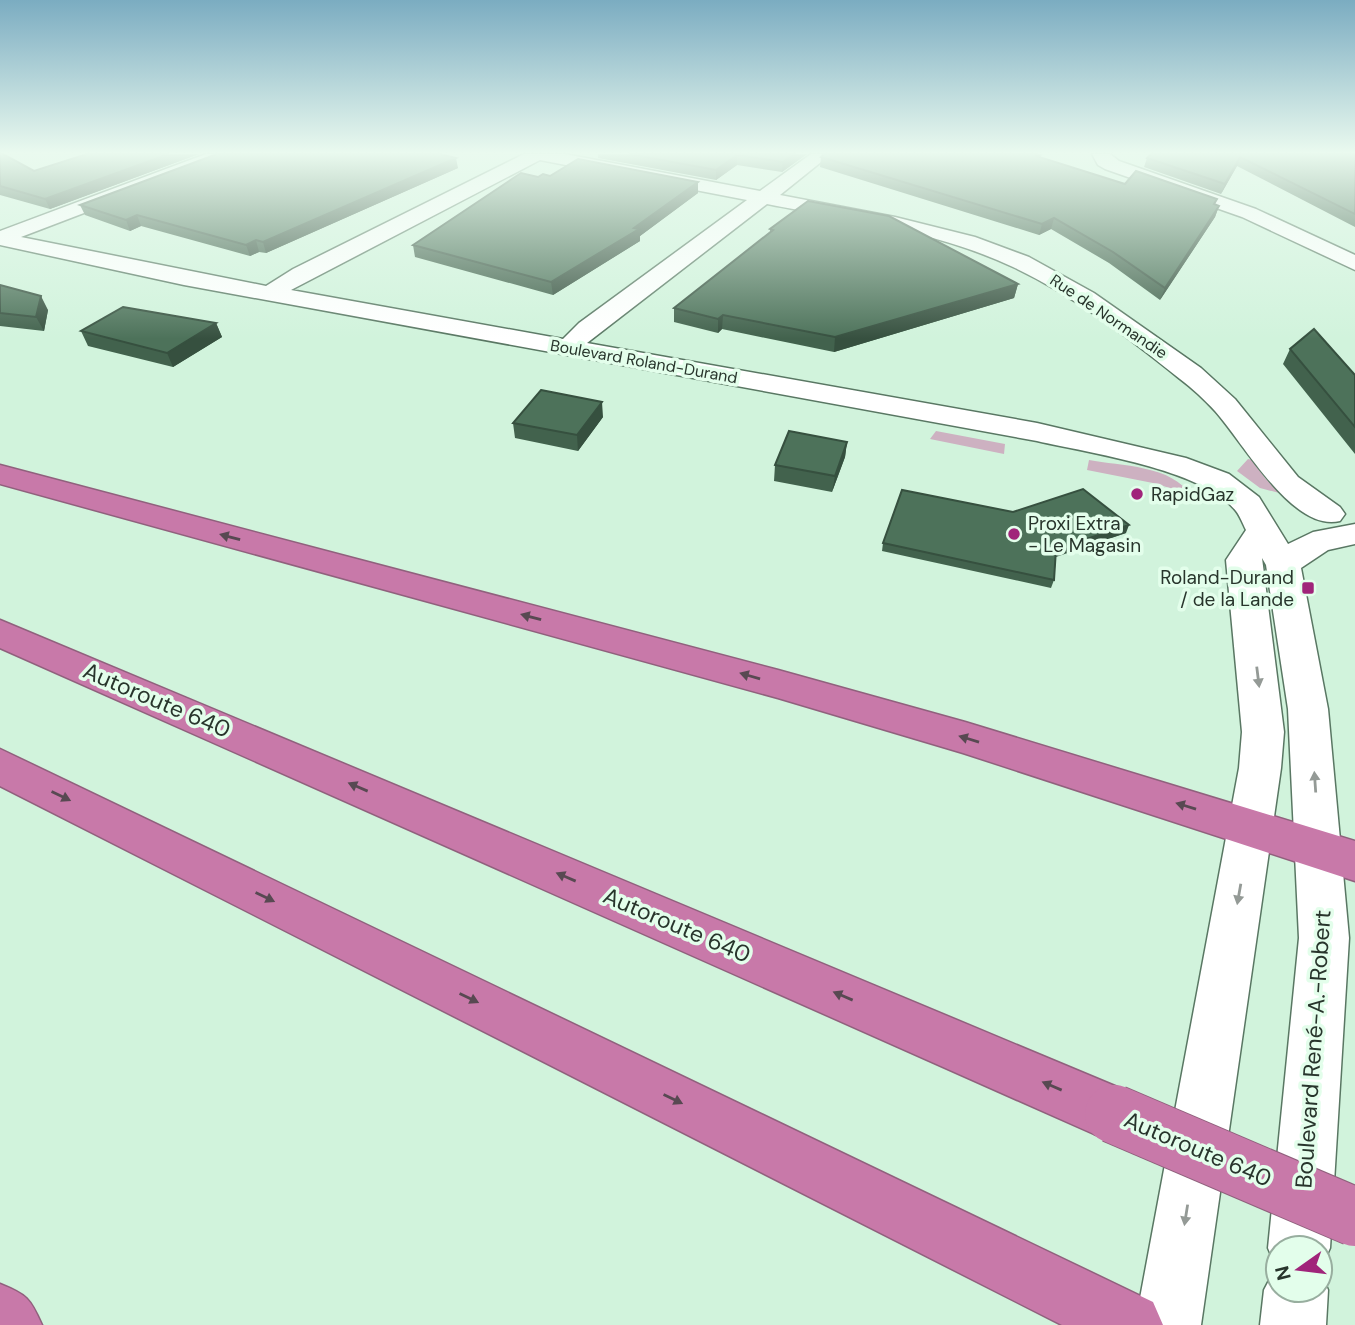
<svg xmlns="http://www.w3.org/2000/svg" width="1355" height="1325" font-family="'DM Sans',sans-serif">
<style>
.green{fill:#cdb1c1}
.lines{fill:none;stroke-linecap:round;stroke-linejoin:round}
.minor-casing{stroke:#597763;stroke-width:3}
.highway-casing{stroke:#90617d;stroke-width:3}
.minor{fill:#fff;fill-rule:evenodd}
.highway{fill:#c879a9;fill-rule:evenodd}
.highway-bridge-casing{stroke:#90617d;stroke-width:60;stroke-linecap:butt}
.highway-bridge{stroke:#c879a9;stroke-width:58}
.wall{fill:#42624d}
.shaded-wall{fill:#36503f}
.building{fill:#4d725a;stroke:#36503f;stroke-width:2}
.oneway{fill:#584952}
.oneway2{fill:#949a96}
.poi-dot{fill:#a0247a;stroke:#e3feeb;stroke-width:2.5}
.labels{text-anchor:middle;stroke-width:7;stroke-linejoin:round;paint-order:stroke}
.far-street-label{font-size:16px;fill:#28352c;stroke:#e3feeb}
.poi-label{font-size:19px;fill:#28352c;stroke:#e3feeb;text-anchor:start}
.near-street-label{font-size:23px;fill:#28352c;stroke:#e3feeb}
</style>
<rect width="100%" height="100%" fill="#d1f3dc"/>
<path class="green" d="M 936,431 L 1005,444 L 1004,454 L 930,439 Z
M 1248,459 L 1253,460 L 1265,478 L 1283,494 L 1260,488 L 1237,471 Z
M 1089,460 C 1120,466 1173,465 1191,496 L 1158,484 L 1087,470 Z"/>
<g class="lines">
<defs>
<path id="minor" d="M 206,154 L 231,154 L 228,158 L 21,237 L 266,286 L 293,269 L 524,154 L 565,154 L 760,191 L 811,154 L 831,154 L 780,195 L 895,217 L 975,237 L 1029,257 L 1094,293 L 1201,368 L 1235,399 L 1298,477 L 1340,507 L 1345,514 L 1340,521 C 1293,533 1243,442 1215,411 C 1205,400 1192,388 1180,379 C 1129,338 1073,295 1013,267 C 937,231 849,220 767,204 L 587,343 L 1037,423 L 1186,458 L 1229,474 L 1259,497 L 1288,544 L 1313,532 L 1355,524 L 1355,544 L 1328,550 L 1301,568 L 1328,709 L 1349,938 L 1330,1248 L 1320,1270 L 1320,1248 L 1278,1248 L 1278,1290 L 1320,1290 L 1320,1271 L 1328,1290 L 1326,1325 L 1260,1325 L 1264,1290 L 1276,1267 L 1268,1248 L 1299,938 L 1288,709 L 1266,565 L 1262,558 L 1284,732 L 1281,768 L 1201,1325 L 1135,1325 L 1239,768 L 1242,732 L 1226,560 L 1246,530 C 1243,524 1240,516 1236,511 C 1203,469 1089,453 1037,441 L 184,285 L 0,245 L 0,231 ZM 540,160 L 747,200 L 579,323 L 563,339 L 291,290 Z
M 1092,154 L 1110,154 L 1119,161 L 1256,209 L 1355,255 L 1355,270 L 1242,217 L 1105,169 L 1098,165 Z"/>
<path id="highway" d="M 0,465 L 778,670 L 965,722 L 1355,841 L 1355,881 L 963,753 L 778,698 L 0,484 Z
M 0,620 L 1134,1094 L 1142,1114 L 1134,1134 L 1114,1142 L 1094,1134 L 0,648 Z
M 0,749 L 1153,1302 L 1163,1325 L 1062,1325 L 0,786 Z
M 0,1284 C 27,1295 30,1298 42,1325 L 0,1325 Z"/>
</defs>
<use href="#minor" class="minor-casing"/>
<use href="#highway" class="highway-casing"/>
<use href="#minor" class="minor"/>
<use href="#highway" class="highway"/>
<defs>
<path id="highway-bridge" d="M 1114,1114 L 1355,1217"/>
</defs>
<use href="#highway-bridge" class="highway-bridge-casing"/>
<use href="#highway-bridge" class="highway-bridge"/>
</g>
<path class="wall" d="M 0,154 L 34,171 L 87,154 L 199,154 L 50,209 L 0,195 Z
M 217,154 L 447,154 L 445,155 L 458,168 L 266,253 L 259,252 L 250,256 L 141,226 L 130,231 L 85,215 L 80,205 Z
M 598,154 L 807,154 L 782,172 L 737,165 L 716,180 L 598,158 Z
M 824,154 L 1043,154 L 1040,157 L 1125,184 L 1215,204 L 1219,206 L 1215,217 L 1160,300 L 1109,263 L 1051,229 L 1039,235 L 820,167 L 821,157 Z
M 1355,154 L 1355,227 L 1237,166 L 1221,194 L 1144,167 L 1147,158 Z
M 550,176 L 698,182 L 698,193 L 640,236 L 640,241 L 553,295 L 415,257 L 413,245 L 538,177 Z
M 770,229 L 1018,284 L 1014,298 L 834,352 L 722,329 L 718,333 L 674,322 L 674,308 L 770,232 Z
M 0,285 L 48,310 L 44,331 L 0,326 Z
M 216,323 L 222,337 L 173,367 L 88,346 L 81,331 Z
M 1290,349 L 1355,375 L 1355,454 L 1283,364 Z
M 603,417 L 578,451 L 515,438 L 513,423 Z
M 847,442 L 845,457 L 832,492 L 774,481 L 775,465 Z
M 1013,512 L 1126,533 L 1056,557 L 1054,580 L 1051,588 L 882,551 L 883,543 Z"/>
<path class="shaded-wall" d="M 169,154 L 199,154 L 50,209 L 45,199 Z
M 794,154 L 807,154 L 782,172 L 783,162 Z
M 737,155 L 737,165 L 716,180 L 716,170 Z
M 1240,157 L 1237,166 L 1221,194 L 1225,184 Z
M 456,158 L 458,168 L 266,253 L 263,242 Z
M 698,182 L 698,193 L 640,236 L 640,241 L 553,295 L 551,282 Z
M 1219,206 L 1215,217 L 1160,300 L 1165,288 Z
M 137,215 L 141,226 L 130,231 L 126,220 Z
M 1054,218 L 1051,229 L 1039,235 L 1042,224 Z
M 256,240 L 259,252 L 250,256 L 246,245 Z
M 1018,284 L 1014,298 L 834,352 L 835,337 Z
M 41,296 L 48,310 L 44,331 L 36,317 Z
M 723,315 L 722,329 L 718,333 L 718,319 Z
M 216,323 L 222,337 L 173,367 L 167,353 Z
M 602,402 L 603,417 L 578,451 L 577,435 Z
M 847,442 L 845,457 L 832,492 L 835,476 Z
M 1129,525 L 1126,533 L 1053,557 L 1056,549 Z"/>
<path class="building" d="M 0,154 L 3,154 L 34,171 L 87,154 L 169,154 L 45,199 L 0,186 Z
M 217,154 L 440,154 L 456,158 L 263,242 L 256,240 L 246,245 L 137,215 L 126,220 L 80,205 Z
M 629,154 L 794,154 L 783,162 L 737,155 L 716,170 Z
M 824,154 L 1037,154 L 1036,156 L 1125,184 L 1136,171 L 1217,199 L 1214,204 L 1219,206 L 1165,288 L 1113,252 L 1054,218 L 1042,224 L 821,157 Z
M 1151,154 L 1355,154 L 1355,214 L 1240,157 L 1225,184 L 1147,158 Z
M 578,159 L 698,182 L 634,228 L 639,229 L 551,282 L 413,245 L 521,173 L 538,177 L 543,174 L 550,176 Z
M 808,201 L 889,216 L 1018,284 L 835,337 L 723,315 L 718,319 L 674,308 L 773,230 L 770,229 Z
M 0,285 L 41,296 L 36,317 L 0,313 Z
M 123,307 L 216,323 L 167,353 L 81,331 Z
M 1314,329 L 1355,375 L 1355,427 L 1290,349 Z
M 541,390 L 602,402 L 577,435 L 513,423 Z
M 789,431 L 847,442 L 835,476 L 775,465 Z
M 1083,489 L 1129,525 L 1056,549 L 1054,580 L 883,543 L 902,490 L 1013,512 Z"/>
<defs><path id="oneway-solid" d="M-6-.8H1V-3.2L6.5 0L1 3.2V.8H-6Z" transform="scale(1.75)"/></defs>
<g class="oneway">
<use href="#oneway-solid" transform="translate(230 537) rotate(-165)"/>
<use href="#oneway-solid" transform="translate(531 617) rotate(-165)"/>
<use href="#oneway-solid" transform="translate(750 676) rotate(-164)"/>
<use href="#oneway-solid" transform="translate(969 739) rotate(-163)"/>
<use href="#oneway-solid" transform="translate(358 787) rotate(-157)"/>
<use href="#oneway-solid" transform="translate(61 796) rotate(26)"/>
<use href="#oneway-solid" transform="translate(1186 806) rotate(-163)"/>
<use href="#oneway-solid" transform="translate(566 877) rotate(-157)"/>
<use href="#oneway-solid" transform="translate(265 897) rotate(26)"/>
<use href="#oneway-solid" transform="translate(843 996) rotate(-157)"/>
<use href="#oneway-solid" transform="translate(469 998) rotate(26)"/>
<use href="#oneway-solid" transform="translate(1052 1086) rotate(-157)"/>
<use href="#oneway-solid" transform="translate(673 1099) rotate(26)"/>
</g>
<g class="oneway2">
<use href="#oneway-solid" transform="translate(1258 677) rotate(83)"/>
<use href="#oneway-solid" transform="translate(1315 782) rotate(-94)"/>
<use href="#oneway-solid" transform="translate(1239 894) rotate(100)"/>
<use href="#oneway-solid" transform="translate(1186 1215) rotate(99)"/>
</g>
<linearGradient id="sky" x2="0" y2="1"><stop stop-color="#7bacc1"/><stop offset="0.45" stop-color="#eafaef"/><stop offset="1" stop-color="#eafaef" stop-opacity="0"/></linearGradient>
<rect width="1355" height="339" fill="url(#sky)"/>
<g class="poi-dot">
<circle cx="1137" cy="494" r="7"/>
<circle cx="1014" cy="534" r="7"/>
<rect x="1301" y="581" width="14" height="14" rx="3.5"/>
</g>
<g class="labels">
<g class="far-street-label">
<text transform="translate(1109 316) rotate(34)" y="6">Rue de Normandie</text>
<text transform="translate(644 361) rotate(10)" y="6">Boulevard Roland-Durand</text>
</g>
<g class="poi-label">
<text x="1151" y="501">RapidGaz</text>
<text x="1028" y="530">Proxi Extra<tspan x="1028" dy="22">- Le Magasin</tspan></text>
<text x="1294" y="584" text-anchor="end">Roland-Durand<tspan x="1294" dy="22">/ de la Lande</tspan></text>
</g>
<g class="near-street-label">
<text transform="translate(157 700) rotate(23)" y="8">Autoroute 640</text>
<text transform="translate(677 925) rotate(23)" y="8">Autoroute 640</text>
<text transform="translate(1313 1049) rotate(-86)" y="8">Boulevard René-A.-Robert</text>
<text transform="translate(1198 1149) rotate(23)" y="8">Autoroute 640</text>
</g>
</g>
<g transform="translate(1299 1269) rotate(256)"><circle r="33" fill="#e3feeb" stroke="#98ae9f" stroke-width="2"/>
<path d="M0-5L12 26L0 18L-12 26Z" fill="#a0247a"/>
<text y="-10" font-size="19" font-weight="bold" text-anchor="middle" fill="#28352c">N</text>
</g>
</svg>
